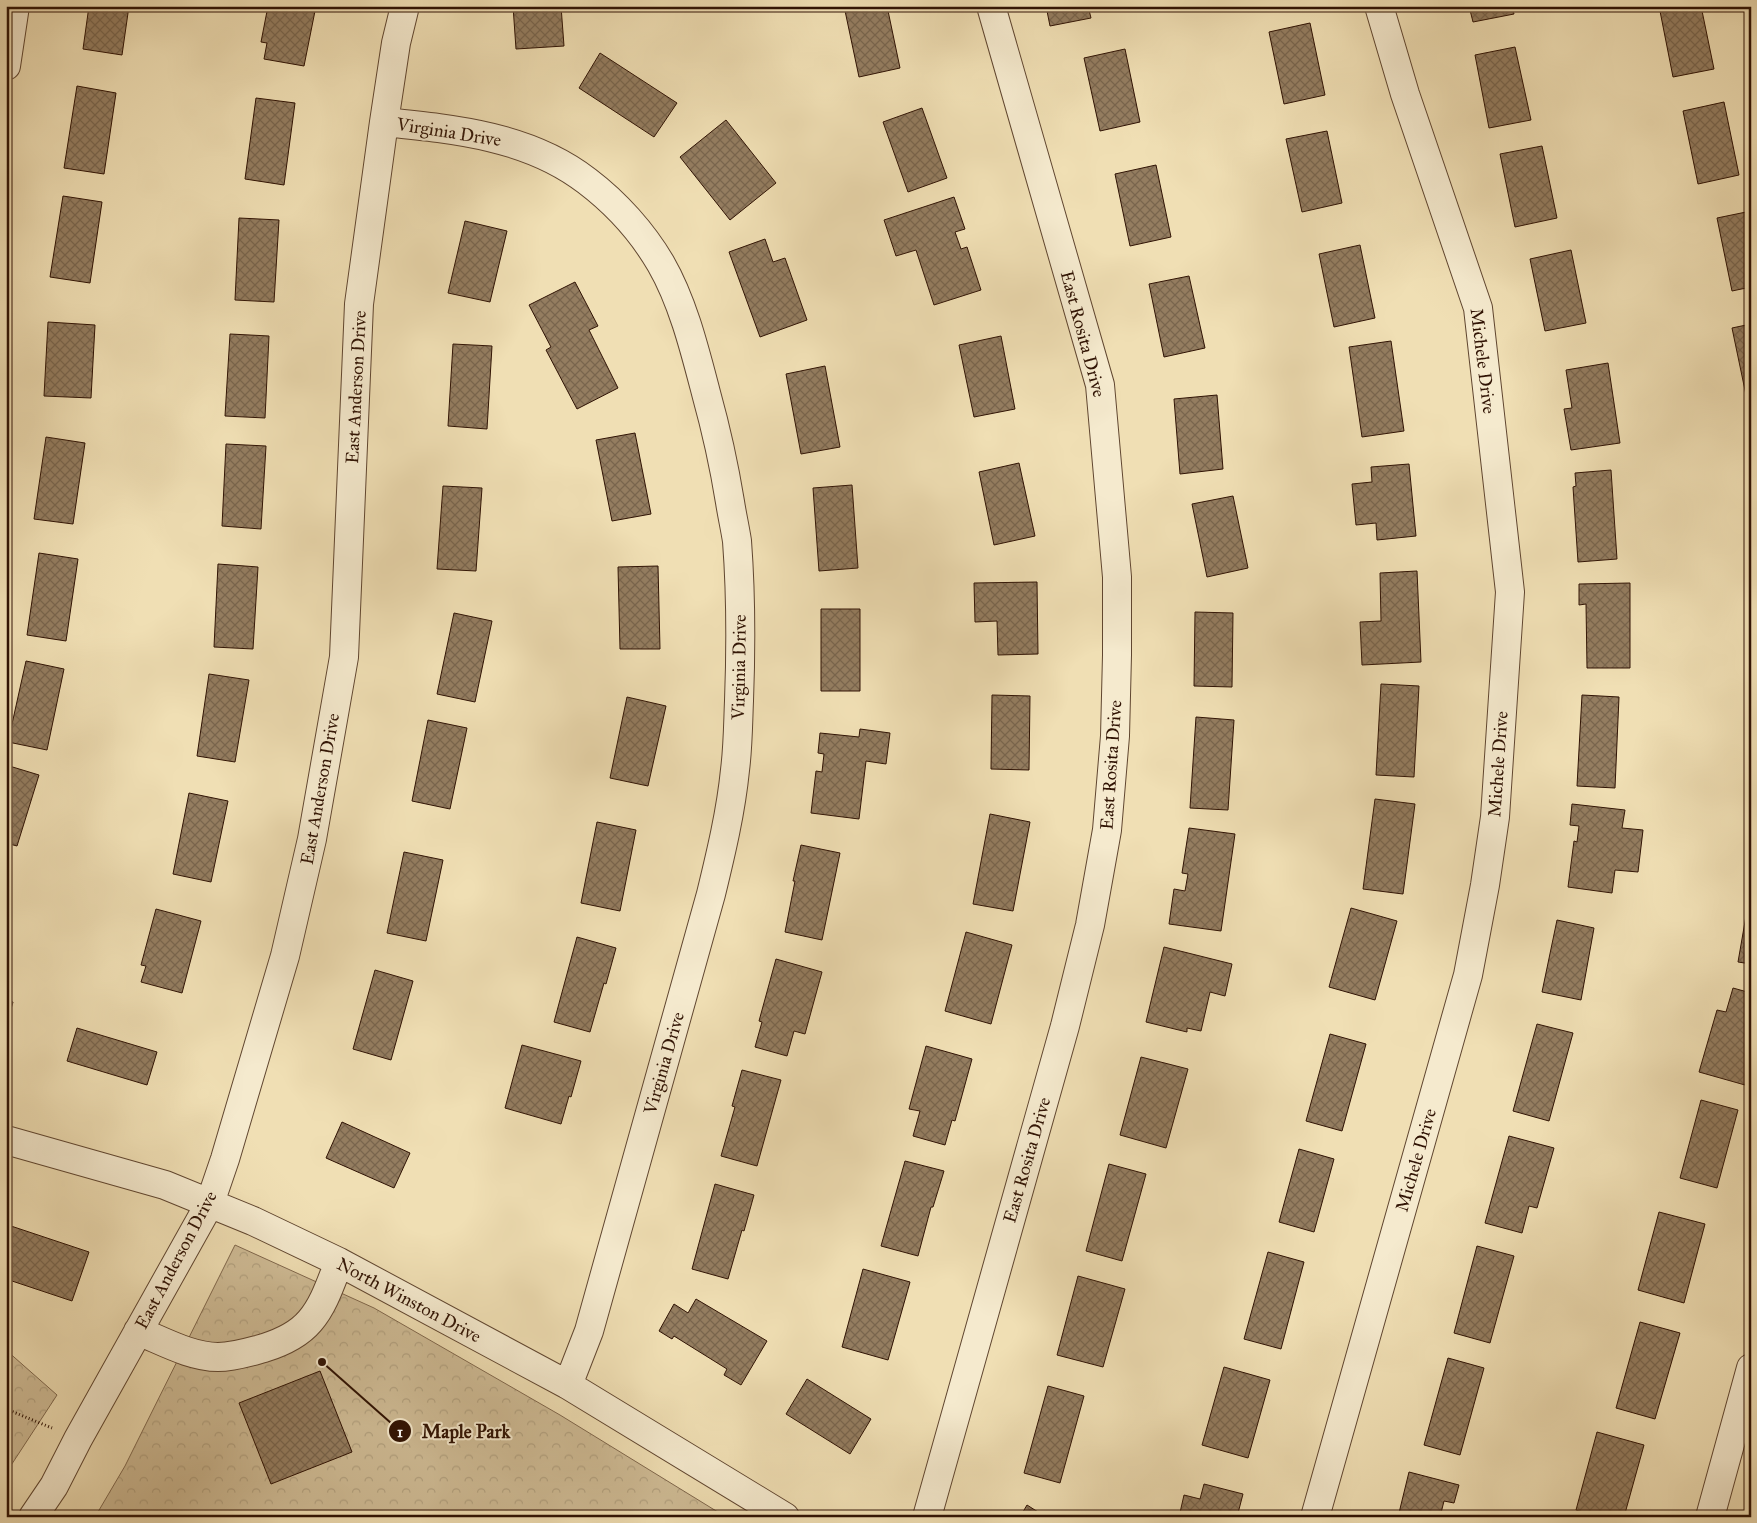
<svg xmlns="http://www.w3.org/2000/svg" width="1757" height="1523" font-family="'IM FELL Great Primer',serif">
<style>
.park{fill:url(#park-crowns);stroke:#80684d}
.building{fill:url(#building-cross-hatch);stroke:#301304}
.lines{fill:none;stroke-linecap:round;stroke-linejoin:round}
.minor-casing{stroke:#604630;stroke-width:30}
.path{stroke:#301304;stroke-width:3;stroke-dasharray:1 2.5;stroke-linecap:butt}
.minor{stroke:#f5eace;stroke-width:28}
.labels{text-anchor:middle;stroke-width:4;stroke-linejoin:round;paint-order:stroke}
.street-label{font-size:18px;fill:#301304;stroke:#f5eace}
.leader{fill:none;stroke:#301304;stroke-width:2}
.callout-dot{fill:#301304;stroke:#f5eace;stroke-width:2}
.mark-label{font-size:15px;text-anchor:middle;font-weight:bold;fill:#fff}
.callout-label{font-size:19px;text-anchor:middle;font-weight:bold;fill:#301304;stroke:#f5eace;stroke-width:4;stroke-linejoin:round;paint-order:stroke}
</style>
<defs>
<pattern id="park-crowns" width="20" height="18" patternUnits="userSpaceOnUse" patternTransform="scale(1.25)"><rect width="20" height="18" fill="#cfbc96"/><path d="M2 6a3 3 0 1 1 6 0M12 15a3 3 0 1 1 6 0" fill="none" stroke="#b2a180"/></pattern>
<pattern id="building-cross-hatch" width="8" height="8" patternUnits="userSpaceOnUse" patternTransform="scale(1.25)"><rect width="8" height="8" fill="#947d60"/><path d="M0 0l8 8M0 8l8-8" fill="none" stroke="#79654d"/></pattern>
</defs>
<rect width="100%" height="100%" fill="#f0dfb4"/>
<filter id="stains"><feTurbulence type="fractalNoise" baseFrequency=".004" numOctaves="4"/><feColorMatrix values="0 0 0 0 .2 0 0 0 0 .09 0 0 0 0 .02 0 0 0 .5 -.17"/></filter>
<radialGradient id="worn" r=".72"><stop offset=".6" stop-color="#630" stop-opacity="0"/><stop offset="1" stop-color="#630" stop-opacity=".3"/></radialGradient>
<path class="park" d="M 235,1245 L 374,1308 L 560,1415 L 726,1517 L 95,1517 L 125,1466 Z
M 6,1350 L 57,1395 L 6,1473 Z"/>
<path class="building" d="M 89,6 L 129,6 L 122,55 L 83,49 Z
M 268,6 L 316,6 L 304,66 L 264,59 L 267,43 L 261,42 Z
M 513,6 L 561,6 L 564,46 L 516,49 Z
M 844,6 L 887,6 L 900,68 L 859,77 Z
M 1046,6 L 1088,6 L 1091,18 L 1050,26 Z
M 1469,6 L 1512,6 L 1514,14 L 1473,22 Z
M 1659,6 L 1701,6 L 1714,69 L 1673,77 Z
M 1310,23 L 1325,95 L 1284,104 L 1269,32 Z
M 1515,47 L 1531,120 L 1489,128 L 1475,55 Z
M 1125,49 L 1140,122 L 1100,131 L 1084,58 Z
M 600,53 L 677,103 L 654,137 L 579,88 Z
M 77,86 L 116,93 L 104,174 L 64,168 Z
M 256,98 L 295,103 L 284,185 L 245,179 Z
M 1724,102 L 1739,175 L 1698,184 L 1683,111 Z
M 922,108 L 947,178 L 908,192 L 883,122 Z
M 726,120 L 776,183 L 730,220 L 680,157 Z
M 1327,131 L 1342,203 L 1302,212 L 1286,139 Z
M 1542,146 L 1557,218 L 1515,227 L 1500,154 Z
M 1156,165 L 1171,237 L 1130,246 L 1115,174 Z
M 63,196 L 102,202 L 90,283 L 50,277 Z
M 954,197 L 965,229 L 955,232 L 961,249 L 967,247 L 981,290 L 934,305 L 916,250 L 896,256 L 884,220 Z
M 1751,211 L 1751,287 L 1732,291 L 1717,218 Z
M 239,218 L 279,220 L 274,302 L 235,300 Z
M 465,221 L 507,231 L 490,302 L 448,293 Z
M 765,239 L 773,262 L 785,258 L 807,320 L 760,337 L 729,252 Z
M 1360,245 L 1375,318 L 1334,327 L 1319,254 Z
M 1571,250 L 1586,323 L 1545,331 L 1530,259 Z
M 1189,276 L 1205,348 L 1164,357 L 1149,284 Z
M 575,282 L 598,326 L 589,330 L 618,388 L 577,409 L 546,350 L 551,347 L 529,305 Z
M 48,322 L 95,325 L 91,398 L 44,396 Z
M 1751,324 L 1751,400 L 1747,400 L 1732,328 Z
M 230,334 L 269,336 L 265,418 L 225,416 Z
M 1001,336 L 1015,409 L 974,417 L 959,345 Z
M 1391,341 L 1404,431 L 1362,437 L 1349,347 Z
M 453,344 L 492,346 L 487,429 L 448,426 Z
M 1608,363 L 1620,443 L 1571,450 L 1564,409 L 1572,408 L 1566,370 Z
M 825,366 L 840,447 L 801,454 L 786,374 Z
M 1217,395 L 1223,469 L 1180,474 L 1174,399 Z
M 635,433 L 651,514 L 612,521 L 596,440 Z
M 46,437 L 85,443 L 73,524 L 34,519 Z
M 226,444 L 266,446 L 261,529 L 222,526 Z
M 1019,463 L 1035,536 L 994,545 L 979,472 Z
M 1409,464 L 1416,536 L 1377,540 L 1376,523 L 1356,525 L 1352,484 L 1372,482 L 1371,467 Z
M 1611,470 L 1617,559 L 1578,562 L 1573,487 L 1576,486 L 1575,473 Z
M 852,485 L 858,568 L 819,571 L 813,488 Z
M 443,486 L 482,488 L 476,571 L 437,569 Z
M 1233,496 L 1248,568 L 1207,577 L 1192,504 Z
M 39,553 L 78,559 L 66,641 L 27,635 Z
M 218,564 L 258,567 L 253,649 L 214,647 Z
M 658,566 L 660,649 L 620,649 L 618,567 Z
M 1417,571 L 1421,662 L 1362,665 L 1360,622 L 1381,621 L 1380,573 Z
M 1037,582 L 1038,654 L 998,655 L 997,621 L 975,622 L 974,583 Z
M 1630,583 L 1630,668 L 1587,668 L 1586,604 L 1579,605 L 1579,584 Z
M 821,609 L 860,609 L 860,691 L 821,691 Z
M 1195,612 L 1233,613 L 1232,687 L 1194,686 Z
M 454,613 L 492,621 L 475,702 L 437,694 Z
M 26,661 L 64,669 L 47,750 L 8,742 Z
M 209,674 L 249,680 L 235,762 L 197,756 Z
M 1381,684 L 1419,686 L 1414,777 L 1376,775 Z
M 992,695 L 1030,696 L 1029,770 L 991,769 Z
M 1582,695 L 1619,697 L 1615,788 L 1577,786 Z
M 627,697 L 666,706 L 648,786 L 610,778 Z
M 1196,717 L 1234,720 L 1228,810 L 1190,808 Z
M 428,720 L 467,728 L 450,809 L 412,801 Z
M 860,729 L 890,733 L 886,764 L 866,761 L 859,819 L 811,813 L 816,771 L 822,772 L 824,754 L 818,753 L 820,733 L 859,737 Z
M 6,765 L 39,775 L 17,846 L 6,843 Z
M 189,793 L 228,801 L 211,882 L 173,874 Z
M 1375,799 L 1415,804 L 1403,894 L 1363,889 Z
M 1572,804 L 1625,810 L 1622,828 L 1643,830 L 1638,872 L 1615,870 L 1612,893 L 1568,887 L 1574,841 L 1577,842 L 1579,826 L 1570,825 Z
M 990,814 L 1030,822 L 1013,911 L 973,904 Z
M 597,822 L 636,830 L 620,911 L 581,903 Z
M 1189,828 L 1235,834 L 1221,931 L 1169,924 L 1174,889 L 1185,891 L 1188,874 L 1182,873 Z
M 801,845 L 840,853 L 822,940 L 785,932 L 795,881 L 793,881 Z
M 404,852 L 443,860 L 426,941 L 387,933 Z
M 1751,887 L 1751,964 L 1738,962 Z
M 1351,908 L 1397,921 L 1375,1000 L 1329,987 Z
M 156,909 L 201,921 L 182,993 L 141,982 L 146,966 L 141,965 Z
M 1557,920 L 1594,928 L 1581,1000 L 1542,992 Z
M 966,932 L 1012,945 L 991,1024 L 945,1011 Z
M 577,937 L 616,948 L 606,984 L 604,983 L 590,1032 L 554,1022 Z
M 1164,947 L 1232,964 L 1225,996 L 1210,992 L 1201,1031 L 1187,1028 L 1187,1032 L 1146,1022 Z
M 776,959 L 822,972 L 805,1034 L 794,1031 L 787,1056 L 755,1047 L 762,1022 L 759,1021 Z
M 375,970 L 413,981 L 391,1060 L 353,1049 Z
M 1733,988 L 1751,993 L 1751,1066 L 1745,1085 L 1699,1072 L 1717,1010 L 1726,1012 Z
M 6,1000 L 13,1002 L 6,1027 Z
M 1537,1024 L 1573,1033 L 1549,1121 L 1513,1111 Z
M 77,1028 L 157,1052 L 147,1085 L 67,1061 Z
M 1330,1034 L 1366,1044 L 1342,1131 L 1306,1121 Z
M 522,1045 L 581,1061 L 571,1097 L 569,1096 L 561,1124 L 505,1108 Z
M 926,1046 L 972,1059 L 955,1121 L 952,1120 L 945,1145 L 913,1136 L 920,1111 L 909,1109 Z
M 1141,1057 L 1188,1069 L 1166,1148 L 1120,1135 Z
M 742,1070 L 781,1080 L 757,1166 L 721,1156 L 735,1107 L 732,1106 Z
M 1701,1100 L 1738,1110 L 1717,1188 L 1680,1178 Z
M 342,1122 L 410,1153 L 394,1188 L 326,1158 Z
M 1509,1136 L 1554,1148 L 1537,1208 L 1529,1206 L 1522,1233 L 1485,1223 Z
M 1299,1149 L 1334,1159 L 1314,1232 L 1279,1222 Z
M 905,1161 L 944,1171 L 933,1207 L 931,1207 L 918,1256 L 881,1246 Z
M 1109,1164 L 1146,1174 L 1122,1261 L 1086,1251 Z
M 715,1184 L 754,1195 L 744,1231 L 742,1230 L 728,1279 L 692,1269 Z
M 1659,1212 L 1705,1224 L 1684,1303 L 1638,1290 Z
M 8,1225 L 89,1252 L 72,1301 L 6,1279 L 6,1231 Z
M 1477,1246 L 1514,1256 L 1490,1343 L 1454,1333 Z
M 1268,1252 L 1304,1262 L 1281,1349 L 1244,1339 Z
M 863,1269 L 910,1282 L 888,1360 L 842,1347 Z
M 1078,1276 L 1125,1289 L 1103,1367 L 1057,1355 Z
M 696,1299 L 767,1341 L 741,1385 L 724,1375 L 727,1369 L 674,1336 L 672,1339 L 659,1331 L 674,1304 L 688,1313 Z
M 1640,1322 L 1680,1333 L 1655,1419 L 1616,1408 Z
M 1448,1358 L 1484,1368 L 1460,1455 L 1424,1445 Z
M 1224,1367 L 1270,1380 L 1248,1458 L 1202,1445 Z
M 320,1371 L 352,1452 L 271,1484 L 239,1403 Z
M 807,1379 L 871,1419 L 850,1454 L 786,1414 Z
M 1048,1386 L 1084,1396 L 1060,1483 L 1024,1473 Z
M 1597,1432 L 1644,1445 L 1624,1517 L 1599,1517 L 1576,1510 Z
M 1409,1472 L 1459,1485 L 1454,1503 L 1444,1501 L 1440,1517 L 1398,1517 Z
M 1204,1484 L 1243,1494 L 1237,1517 L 1179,1517 L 1184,1495 L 1200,1499 Z
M 1027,1505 L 1046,1517 L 1020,1517 Z"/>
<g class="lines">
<defs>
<path id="minor" d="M 6,66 L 15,6
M 384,122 C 454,129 529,136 587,181 C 616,203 643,233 661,264 C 683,302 695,351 706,393 C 716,429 724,465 730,502 C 732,515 735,528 737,541 C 741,594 741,648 739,701 C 738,724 738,747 735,770 C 731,811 721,853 711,894 L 589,1331 L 568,1385
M 6,1140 L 165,1185 L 253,1221 L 339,1262 L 568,1385 L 785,1517
M 138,1331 C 163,1341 191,1357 218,1357 C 234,1357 249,1352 264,1348 C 280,1343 299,1334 310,1321 C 324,1305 331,1282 339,1262
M 33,1517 L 54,1486 L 78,1439 L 210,1203 L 225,1159 L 285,956 L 312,839 L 344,657 L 359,304 L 384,122 L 396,43 L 405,6
M 927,1517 L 1065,1026 L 1090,925 L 1107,830 L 1115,736 L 1117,655 L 1117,577 L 1100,385 L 991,6
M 1315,1517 L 1468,975 L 1485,885 L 1495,817 L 1510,592 L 1478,308 L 1405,94 L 1379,6
M 1710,1517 L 1751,1368"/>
</defs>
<use href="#minor" class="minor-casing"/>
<path class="path" d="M 6,1409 L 52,1428"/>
<use href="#minor" class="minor"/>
</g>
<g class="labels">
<g class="street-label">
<text transform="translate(449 132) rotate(9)" y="6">Virginia Drive</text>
<text transform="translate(1083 334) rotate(75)" y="6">East Rosita Drive</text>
<text transform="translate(1483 361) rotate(83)" y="6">Michele Drive</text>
<text transform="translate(356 387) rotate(-87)" y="6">East Anderson Drive</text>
<text transform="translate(739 667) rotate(-89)" y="6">Virginia Drive</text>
<text transform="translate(1498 764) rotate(-86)" y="6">Michele Drive</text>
<text transform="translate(1111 765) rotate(-86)" y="6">East Rosita Drive</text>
<text transform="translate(320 789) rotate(-80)" y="6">East Anderson Drive</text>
<text transform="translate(664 1063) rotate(-74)" y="6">Virginia Drive</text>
<text transform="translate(1027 1160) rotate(-74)" y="6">East Rosita Drive</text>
<text transform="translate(1416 1160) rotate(-74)" y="6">Michele Drive</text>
<text transform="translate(176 1260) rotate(-62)" y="6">East Anderson Drive</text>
<text transform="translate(409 1300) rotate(28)" y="6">North Winston Drive</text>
</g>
</g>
<path class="leader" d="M322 1362L400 1431"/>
<g class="callout-dot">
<circle cx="322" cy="1362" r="5"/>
<circle cx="400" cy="1431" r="12"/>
</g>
<g class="mark-label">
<text x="400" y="1437">1</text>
</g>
<g class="callout-label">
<text x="466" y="1438">Maple Park</text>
</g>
<rect width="1757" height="1523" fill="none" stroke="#f0dfb4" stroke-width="25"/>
<rect x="8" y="8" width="1742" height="1508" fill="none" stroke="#301304" stroke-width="2.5"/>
<rect x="12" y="12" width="1732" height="1498" fill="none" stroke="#301304"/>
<rect width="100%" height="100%" filter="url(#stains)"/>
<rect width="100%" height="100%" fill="url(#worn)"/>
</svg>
